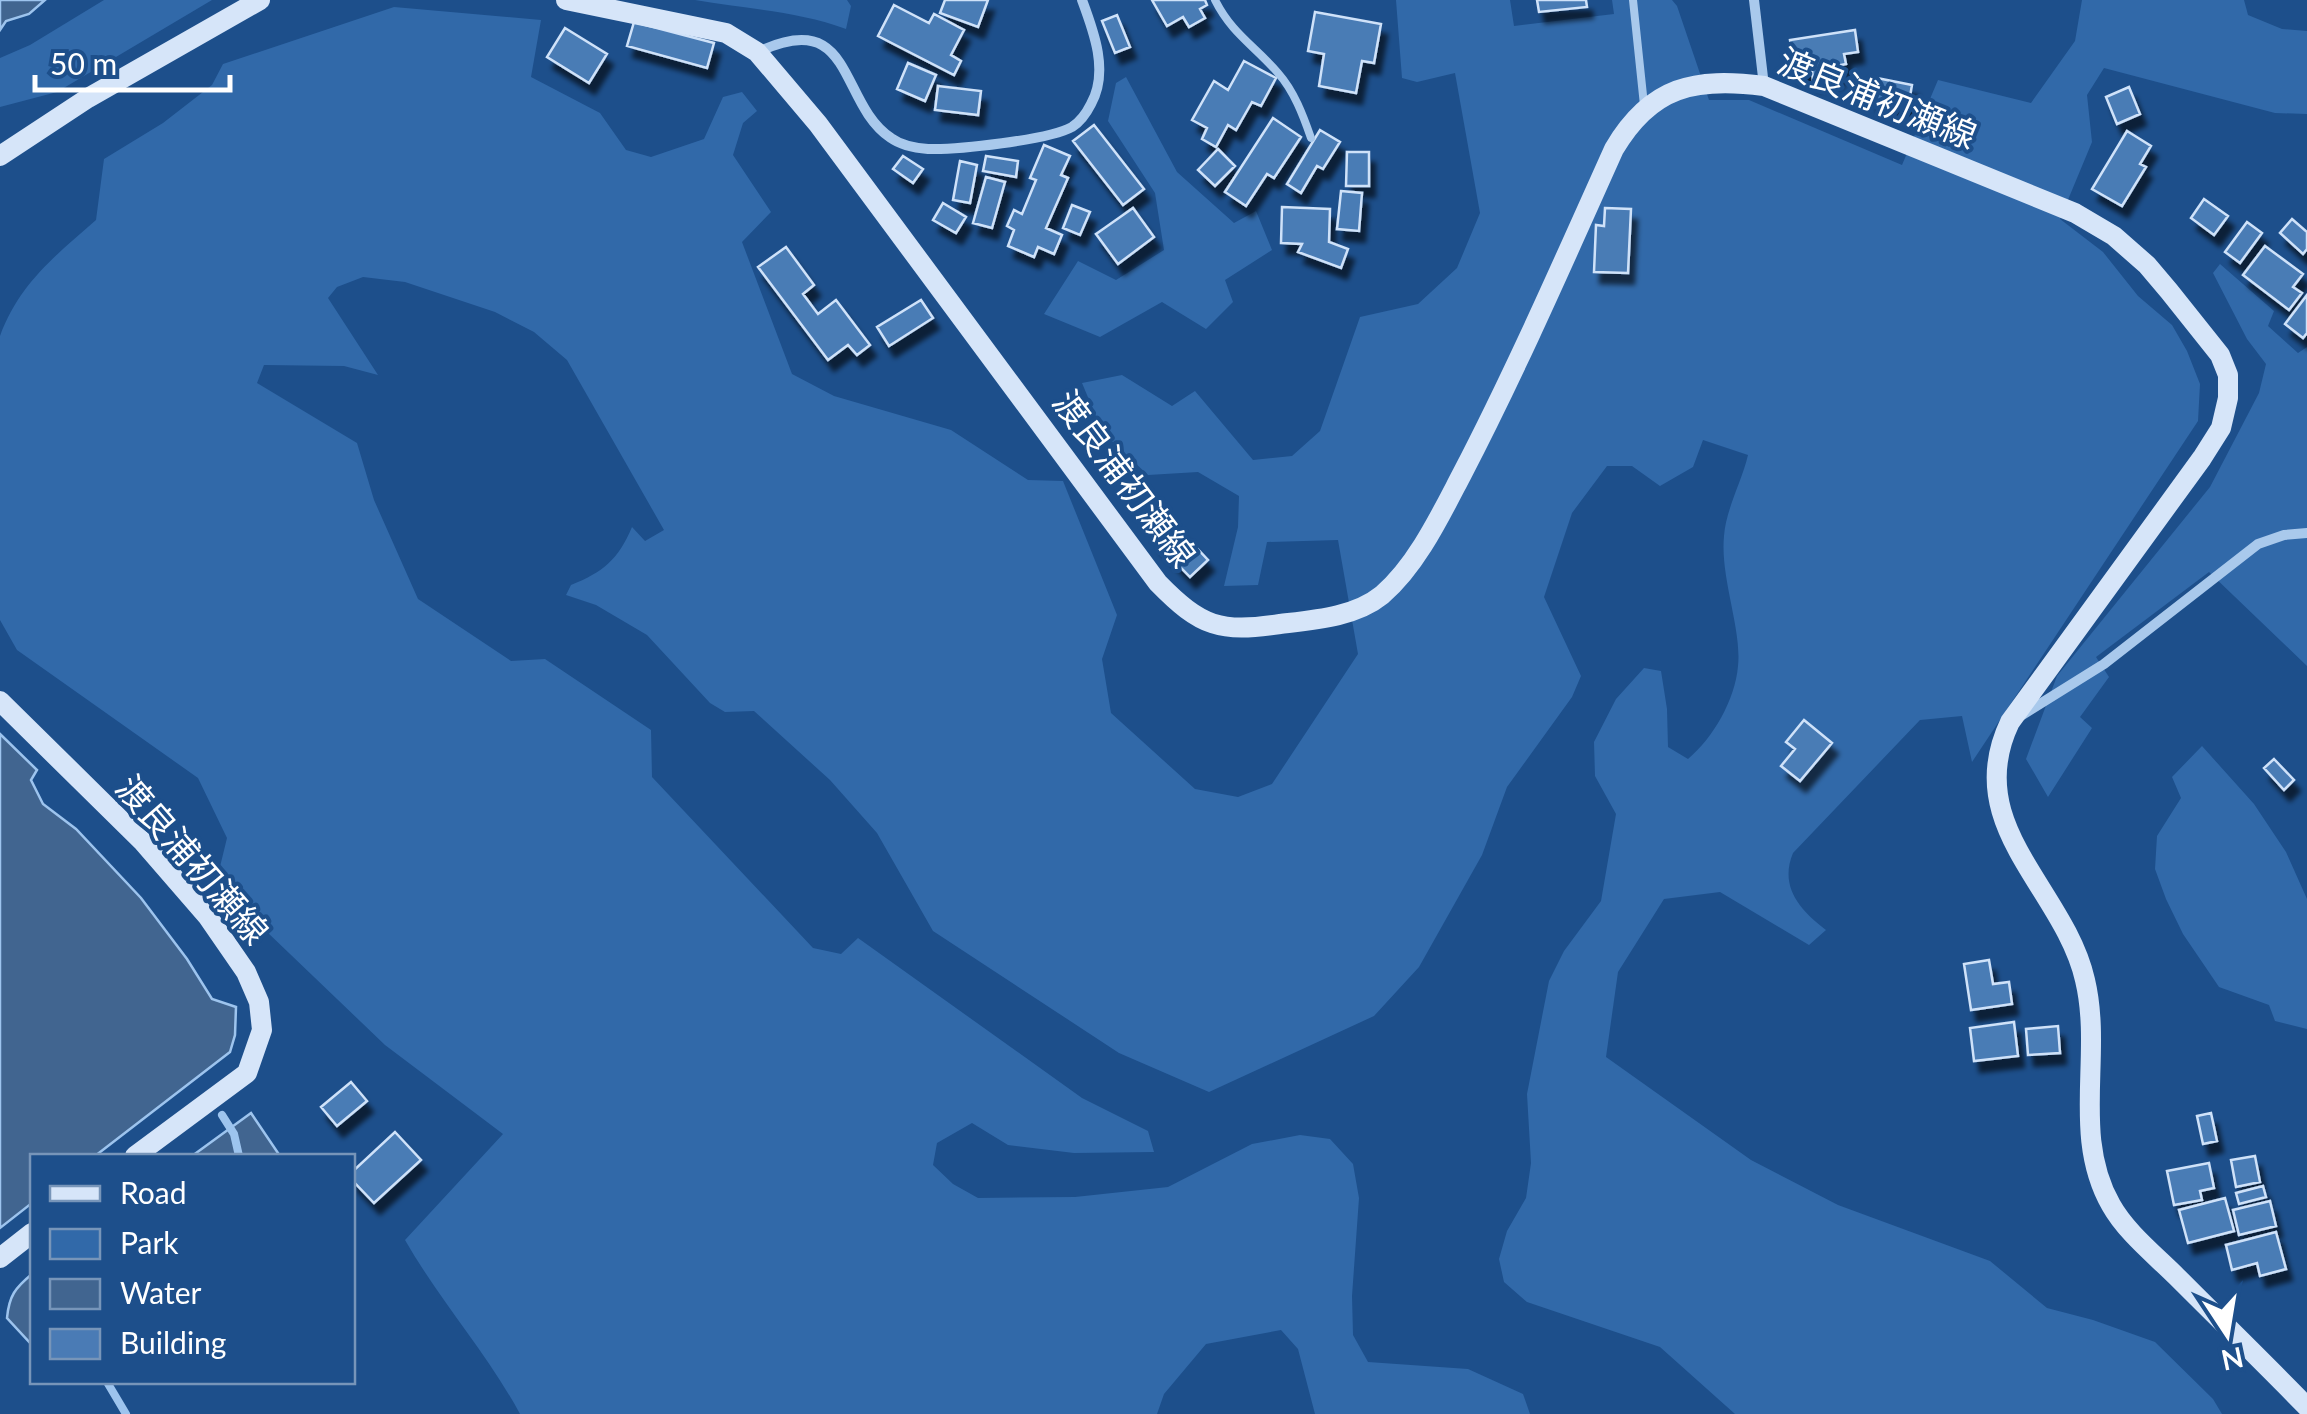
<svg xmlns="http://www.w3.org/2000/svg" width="2307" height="1414" font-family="Lato,'Noto Sans JP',sans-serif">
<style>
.green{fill:#3169a9}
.water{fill:#416590;stroke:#9dc4ee;stroke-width:2.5}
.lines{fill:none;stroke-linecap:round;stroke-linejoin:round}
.stream{stroke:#9dc4ee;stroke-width:8}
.building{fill:#4a7bb5;stroke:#cfe2f9;stroke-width:2.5;filter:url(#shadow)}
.service{stroke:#a9c9ec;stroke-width:8}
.minor{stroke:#a9c9ec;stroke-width:10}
.secondary{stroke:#d6e5f9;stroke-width:20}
.labels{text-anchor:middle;stroke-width:8;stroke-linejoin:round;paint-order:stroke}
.street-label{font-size:35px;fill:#fff;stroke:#1d4f8b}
</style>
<defs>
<filter id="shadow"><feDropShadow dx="6" dy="11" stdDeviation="2.5" flood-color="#0009"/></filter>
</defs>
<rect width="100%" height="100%" fill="#1d4f8b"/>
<path class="green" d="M 104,0 L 212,0 L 57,92 L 0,107 L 0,58 L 30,45 Z
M 695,0 L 847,0 L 851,6 L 846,29 C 798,11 746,9 695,0 Z
M 1396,0 L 1510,0 L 1514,26 L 1614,14 L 1612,0 L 1672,0 L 1677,6 L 1709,100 L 1749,100 L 1902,165 L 1938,80 L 2031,103 L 2075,41 L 2082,0 L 2244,0 L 2248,15 L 2282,29 L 2307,31 L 2307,114 L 2275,113 L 2104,68 L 2087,95 L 2092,142 L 2060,219 L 2103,252 L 2138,296 L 2172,325 L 2187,351 L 2200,384 L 2198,421 L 1972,762 L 1962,716 L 1920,720 L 1793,853 C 1779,887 1800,910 1826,930 L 1809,945 L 1720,892 L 1664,899 L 1618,972 L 1606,1057 L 1751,1160 L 1838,1205 L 1990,1261 L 2047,1308 L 2093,1320 L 2155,1342 L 2213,1399 L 2222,1414 L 1735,1414 L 1660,1347 L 1527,1302 L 1504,1282 L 1499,1259 L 1507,1231 L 1526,1198 L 1531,1163 L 1527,1094 L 1549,981 L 1564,951 L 1601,901 L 1616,814 L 1595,776 L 1594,742 L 1616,699 L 1644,668 L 1661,671 L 1667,709 L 1668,747 L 1688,759 C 1713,738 1735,700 1738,666 C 1742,629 1720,578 1724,536 C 1726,509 1742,481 1748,455 L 1703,440 L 1693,467 L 1660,486 L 1632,466 L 1607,466 L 1572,513 L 1544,597 L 1581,676 L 1572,697 L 1507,787 L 1482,855 L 1419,967 L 1374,1016 L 1209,1092 L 1119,1053 L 933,931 L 877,833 L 830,780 L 754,711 L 725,712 L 710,703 L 647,635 L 596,605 L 566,595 L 571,585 C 603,572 618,560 632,527 L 645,541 L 664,530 L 567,360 L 534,332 L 495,312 L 405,282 L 363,277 L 337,287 L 328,298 L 378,375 L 344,366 L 264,365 L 257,383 L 357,443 L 374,500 L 418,599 L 511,661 L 545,659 L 651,730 L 652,777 L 813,948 L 841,954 L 858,938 L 1082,1098 L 1148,1131 L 1154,1152 L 1074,1153 L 1008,1145 L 972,1123 L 937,1143 L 933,1165 L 953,1184 L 978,1198 L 1075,1197 L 1168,1187 L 1252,1144 L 1300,1135 L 1330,1139 L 1353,1164 L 1359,1198 L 1352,1296 L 1353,1335 L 1368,1362 L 1468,1369 L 1523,1394 L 1530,1414 L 1315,1414 L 1298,1349 L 1281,1330 L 1206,1344 L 1164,1394 L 1157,1414 L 520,1414 C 487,1353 440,1301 405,1240 L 503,1134 L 385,1045 L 216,883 L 227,838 L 198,778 L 17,650 L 0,620 L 0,336 C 19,284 55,256 96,220 L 104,159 L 163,123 L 212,85 L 223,64 L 394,7 L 541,20 L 531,77 L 600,113 L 626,150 L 651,157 L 704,139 L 723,97 L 742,92 L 757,111 L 743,123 L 733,155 L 771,212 L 742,242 L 792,374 L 834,396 L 951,430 L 1028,480 L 1063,481 L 1117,615 L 1102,659 L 1111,713 L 1195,789 L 1238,797 L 1272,784 L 1358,654 L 1338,540 L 1267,542 L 1258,585 L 1224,586 L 1238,527 L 1239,496 L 1198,472 L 1148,475 L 1103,433 L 1082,383 L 1122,375 L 1172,406 L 1195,391 L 1253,460 L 1292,456 L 1320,431 L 1360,317 L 1418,304 L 1457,268 L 1480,213 L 1455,73 L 1417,82 L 1402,78 Z
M 1126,77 L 1177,172 L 1234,223 L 1256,211 L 1272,250 L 1225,280 L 1233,302 L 1206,329 L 1162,302 L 1100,337 L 1044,314 L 1078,261 L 1116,280 L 1164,250 L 1155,193 L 1108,121 L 1116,83 Z
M 2220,264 L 2274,311 L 2268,326 L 2298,353 L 2307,347 L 2307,666 L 2209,572 L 2096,657 L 2109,677 L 2080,717 L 2092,728 L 2048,797 L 2026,759 L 2057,676 L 2210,487 L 2259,393 L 2266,364 L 2247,339 L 2213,273 Z
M 2202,746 L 2254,804 L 2286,852 L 2307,899 L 2307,1029 L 2275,1021 L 2269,1005 L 2219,987 L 2183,934 L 2166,899 L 2155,869 L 2157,836 L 2181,798 L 2172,777 Z"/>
<path class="water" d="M 0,0 L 45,0 L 29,14 L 6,21 L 0,30 Z
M 0,734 L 37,770 L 31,780 L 43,804 L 76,829 L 141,898 L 187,959 L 212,999 L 236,1007 L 235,1035 L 230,1052 L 95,1156 L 32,1156 L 32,1203 L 0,1228 Z
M 251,1113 L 280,1156 L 192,1156 Z
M 32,1274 L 32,1345 L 7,1318 C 9,1296 15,1288 32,1274 Z"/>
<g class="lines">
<path class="stream" d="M 222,1115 L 234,1134 L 239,1156
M 107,1382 L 126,1414"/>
</g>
<path class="building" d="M 945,0 L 988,0 L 978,27 L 940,13 Z
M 1152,0 L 1205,0 L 1207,5 L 1200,9 L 1205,18 L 1189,27 L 1183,17 L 1167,26 Z
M 1537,0 L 1586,0 L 1587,7 L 1539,12 Z
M 894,5 L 929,23 L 934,14 L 964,30 L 951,55 L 961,61 L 954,75 L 878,36 Z
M 1315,12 L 1381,24 L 1374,63 L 1362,61 L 1356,93 L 1319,86 L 1324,54 L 1308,51 Z
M 1117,15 L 1130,47 L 1115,53 L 1102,21 Z
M 634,22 L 714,43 L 707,68 L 627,46 Z
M 565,28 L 607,54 L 589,83 L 547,57 Z
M 1855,30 L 1858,52 L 1844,54 L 1846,64 L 1836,66 L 1838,76 L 1813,80 L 1812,70 L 1795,73 L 1790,40 Z
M 1244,61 L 1276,78 L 1261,106 L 1252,102 L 1236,130 L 1228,125 L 1216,147 L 1202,139 L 1207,128 L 1192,120 L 1214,81 L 1228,90 Z
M 908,63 L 936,75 L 925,101 L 897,89 Z
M 1877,78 L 1912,85 L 1908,108 L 1872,100 Z
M 938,86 L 981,91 L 978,115 L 935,110 Z
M 2129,87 L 2140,114 L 2117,124 L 2106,97 Z
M 1273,118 L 1301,137 L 1274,178 L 1267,174 L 1246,206 L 1225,192 Z
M 1094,125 L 1144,189 L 1123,205 L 1073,141 Z
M 1320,130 L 1340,142 L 1323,169 L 1317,166 L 1301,193 L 1287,184 Z
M 2127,131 L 2151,146 L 2140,164 L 2146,167 L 2122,206 L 2092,189 Z
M 1044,145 L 1070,156 L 1061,175 L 1068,178 L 1046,228 L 1062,235 L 1054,254 L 1038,247 L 1034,257 L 1008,246 L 1014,230 L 1007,226 L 1014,210 L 1022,214 L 1036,180 L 1030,178 Z
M 1218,149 L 1235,166 L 1215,186 L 1198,170 Z
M 1347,152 L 1369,152 L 1369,186 L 1346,186 Z
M 903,156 L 923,169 L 913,183 L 893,169 Z
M 986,156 L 1018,161 L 1016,177 L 983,171 Z
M 960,161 L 977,165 L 970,203 L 953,200 Z
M 986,177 L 1005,182 L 992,228 L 973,223 Z
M 1341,191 L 1362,193 L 1359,231 L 1337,229 Z
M 2204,199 L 2228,216 L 2214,235 L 2191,218 Z
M 943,203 L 966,217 L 956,233 L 933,220 Z
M 1072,205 L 1090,212 L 1080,235 L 1063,228 Z
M 1282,207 L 1330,209 L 1329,242 L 1348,249 L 1341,268 L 1298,252 L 1302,244 L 1281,243 Z
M 1133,208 L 1154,237 L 1118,264 L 1096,234 Z
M 1605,208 L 1631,209 L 1628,273 L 1594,272 L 1596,225 L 1604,226 Z
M 2292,219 L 2307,232 L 2307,249 L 2303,254 L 2280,233 Z
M 2247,222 L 2262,233 L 2240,263 L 2225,252 Z
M 2265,246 L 2303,274 L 2293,287 L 2302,293 L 2289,310 L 2243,275 Z
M 786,247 L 814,285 L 803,294 L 818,314 L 836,300 L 870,345 L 857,355 L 848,345 L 828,360 L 758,267 Z
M 2307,295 L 2307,333 L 2303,338 L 2285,324 Z
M 921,300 L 933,318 L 889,346 L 877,327 Z
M 1174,524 L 1208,560 L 1190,577 L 1155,541 Z
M 1804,720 L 1832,743 L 1800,781 L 1781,766 L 1795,749 L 1786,742 Z
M 2274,759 L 2294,780 L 2284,790 L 2264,768 Z
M 1989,960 L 1993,984 L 2009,982 L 2012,1004 L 1971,1010 L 1964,964 Z
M 2014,1022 L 2018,1056 L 1974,1061 L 1970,1028 Z
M 2058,1026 L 2060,1053 L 2028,1055 L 2026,1029 Z
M 351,1082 L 367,1101 L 337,1126 L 321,1107 Z
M 2211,1113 L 2217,1141 L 2203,1144 L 2197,1116 Z
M 395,1132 L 421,1160 L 374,1203 L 352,1180 L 352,1172 Z
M 2255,1156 L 2260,1182 L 2236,1187 L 2231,1160 Z
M 2209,1163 L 2214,1188 L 2200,1191 L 2202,1200 L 2174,1205 L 2167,1171 Z
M 2263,1186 L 2266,1197 L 2239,1204 L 2236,1193 Z
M 2225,1198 L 2234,1231 L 2188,1243 L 2179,1210 Z
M 2270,1201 L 2276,1226 L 2239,1235 L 2233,1210 Z
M 2276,1232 L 2286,1269 L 2260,1276 L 2257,1263 L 2232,1270 L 2226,1245 Z"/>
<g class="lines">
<path class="service" d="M 1215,0 C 1232,34 1255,46 1278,73 C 1294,91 1303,115 1311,138
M 1633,0 L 1644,105"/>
<path class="minor" d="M 1754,0 L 1764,86
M 758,52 C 855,6 838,103 891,138 C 902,146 915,148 928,149 C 956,150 1049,140 1072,127 C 1080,122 1087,112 1091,104 C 1109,72 1094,32 1082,0
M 2019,717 L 2104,664 L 2258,544 L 2284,535 L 2307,533"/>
<path class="secondary" d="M 566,0 L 726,33 L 757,52 L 818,124 L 1158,583 C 1201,627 1220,633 1280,624 C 1314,620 1355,617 1382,595 C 1417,565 1441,514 1462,474 C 1517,368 1565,258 1614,149 C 1651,86 1695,77 1764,86 L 2075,213 L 2114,236 L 2147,265 L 2169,291 L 2220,355 L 2228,375 L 2228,398 L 2221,428 L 2202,458 L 2010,722 C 1960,826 2064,888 2085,980 C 2103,1055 2071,1135 2111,1205 C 2126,1232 2155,1255 2177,1277 C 2221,1321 2264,1363 2307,1407
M 0,156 L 88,98 L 260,0
M 0,701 L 143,842 L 208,917 L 246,972 L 259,1002 L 262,1030 L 247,1073 L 135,1156
M 0,1258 L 32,1233"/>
</g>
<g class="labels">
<g class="street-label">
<text transform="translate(1877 99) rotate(22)" y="12">渡良浦初瀬線</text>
<text transform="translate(1124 479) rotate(53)" y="12">渡良浦初瀬線</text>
<text transform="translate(192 860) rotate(49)" y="12">渡良浦初瀬線</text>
</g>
</g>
<rect x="30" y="1154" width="325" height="230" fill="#1d4f8b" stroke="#7795b9" stroke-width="2.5"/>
<rect x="50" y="1186" width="50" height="15" fill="#d6e5f9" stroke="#7795b9" stroke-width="2.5"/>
<text x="120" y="1204" font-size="30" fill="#ffffff">Road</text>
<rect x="50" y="1229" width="50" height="30" fill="#3169a9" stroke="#7795b9" stroke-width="2.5"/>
<text x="120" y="1254" font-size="30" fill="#ffffff">Park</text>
<rect x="50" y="1279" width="50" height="30" fill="#416590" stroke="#7795b9" stroke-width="2.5"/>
<text x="120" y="1304" font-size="30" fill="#ffffff">Water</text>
<rect x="50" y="1329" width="50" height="30" fill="#4a7bb5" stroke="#7795b9" stroke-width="2.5"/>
<text x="120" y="1354" font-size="30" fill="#ffffff">Building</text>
<g transform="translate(2227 1334) rotate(168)" stroke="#1d4f8b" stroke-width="8" paint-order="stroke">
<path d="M0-8L18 38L0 25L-18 38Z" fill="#ffffff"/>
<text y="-15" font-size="28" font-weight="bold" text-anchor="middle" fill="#ffffff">N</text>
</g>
<path d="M35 75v15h195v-15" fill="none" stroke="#ffffff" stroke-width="5"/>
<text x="50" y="75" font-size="30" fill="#ffffff" stroke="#1d4f8b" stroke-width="8" paint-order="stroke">50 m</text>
</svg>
